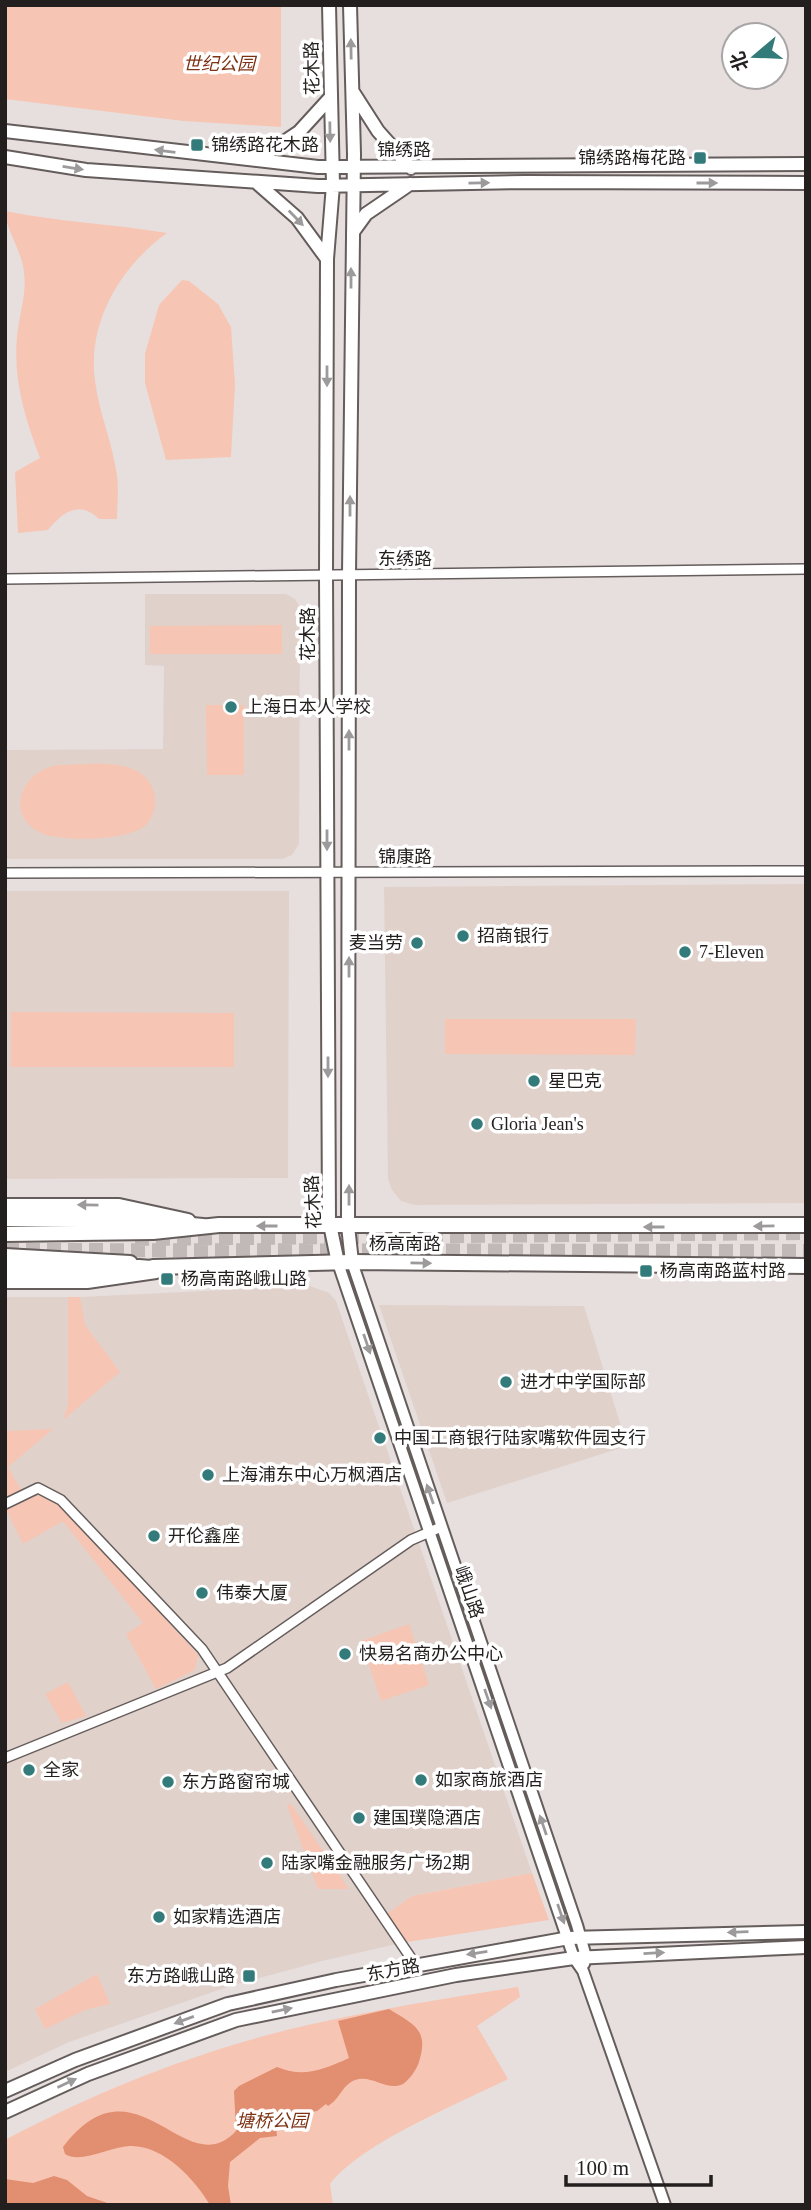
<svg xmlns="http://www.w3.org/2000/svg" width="811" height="2210" font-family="'Times New Roman','Noto Sans SC',serif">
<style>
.built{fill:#e1d1cb}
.green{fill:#f7c5b3}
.water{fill:#e28e70}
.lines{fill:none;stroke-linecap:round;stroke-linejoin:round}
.trunk-tunnel{stroke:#c0b9b7;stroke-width:14;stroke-dasharray:14 7;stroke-linecap:butt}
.minor-casing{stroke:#645d5b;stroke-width:12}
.tertiary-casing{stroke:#645d5b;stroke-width:14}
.secondary-casing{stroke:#645d5b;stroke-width:16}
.primary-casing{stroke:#645d5b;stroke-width:18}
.trunk-casing{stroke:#645d5b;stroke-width:18}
.minor{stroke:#fff;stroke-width:9}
.tertiary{stroke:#fff;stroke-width:10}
.secondary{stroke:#fff;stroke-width:12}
.primary{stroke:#fff;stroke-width:14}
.trunk{stroke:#fff;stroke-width:14}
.oneway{fill:#9c9a9a}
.poi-dot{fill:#327b7a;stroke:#fff;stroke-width:2.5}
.labels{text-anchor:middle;stroke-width:7;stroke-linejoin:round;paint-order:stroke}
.park-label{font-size:18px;font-style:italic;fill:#7e3315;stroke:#fff}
.street-label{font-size:18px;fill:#221f1e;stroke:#fff}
.poi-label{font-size:18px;fill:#221f1e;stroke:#fff;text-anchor:start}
</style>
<rect width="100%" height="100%" fill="#e7dfdd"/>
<path class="built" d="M 145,594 L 286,594 L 295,599 L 300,607 L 299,844 L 292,855 L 282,859 L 7,859 L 6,750 L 163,749 L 164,666 L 145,665 Z
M 806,884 L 806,1203 L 415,1205 L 401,1201 L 392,1190 L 388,1179 L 384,887 Z
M 5,891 L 289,891 L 288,1178 L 5,1179 Z
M 310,1286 L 329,1293 L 336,1301 L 532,1873 L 412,1896 L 401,1943 L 322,1961 L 230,1986 L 69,2042 L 5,2072 L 5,1297 L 80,1297 Z
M 379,1305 L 584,1306 L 627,1446 L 447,1503 Z"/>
<path class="green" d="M 5,5 L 281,5 L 281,127 L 184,121 L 5,99 Z
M 5,211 C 59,222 113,224 167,233 C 121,266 87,322 95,381 C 99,413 113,444 117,476 C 119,490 117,505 117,519 L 99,519 C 79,500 63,512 48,530 L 18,533 L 15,472 L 40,458 C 25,418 13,380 17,337 C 19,315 27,294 24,272 C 22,251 5,228 5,211 Z
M 182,280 L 189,281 L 218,304 L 231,327 L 235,384 L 231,457 L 166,460 L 145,383 L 145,354 L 159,305 Z
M 282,625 L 282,654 L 150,654 L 150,626 Z
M 206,705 L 244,705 L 244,775 L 207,775 Z
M 60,765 C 89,765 145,755 154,793 C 157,804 154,815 147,824 C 133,841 58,843 39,832 C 3,812 24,768 60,765 Z
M 11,1012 L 234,1013 L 234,1067 L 11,1067 Z
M 445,1019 L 636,1019 L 635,1055 L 445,1054 Z
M 68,1297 L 80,1297 L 85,1325 L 120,1372 L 63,1420 L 68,1405 Z
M 53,1429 L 8,1467 L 23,1493 L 5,1504 L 5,1431 Z
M 33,1494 L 50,1497 L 81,1526 L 198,1655 L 195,1670 L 156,1689 L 126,1634 L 143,1623 L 63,1521 L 23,1544 L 6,1509 Z
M 409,1624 L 429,1685 L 381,1701 L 361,1641 Z
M 68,1682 L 86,1716 L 62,1723 L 45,1694 Z
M 291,1804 L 349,1889 L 318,1889 L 287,1805 Z
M 532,1873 L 549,1920 L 401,1943 L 383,1917 L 412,1896 Z
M 97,1974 L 110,2004 L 85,2010 L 45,2029 L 35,2009 Z
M 518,1987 L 520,1997 L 477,2026 L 508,2079 C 460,2103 361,2143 330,2184 L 333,2205 L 5,2205 L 5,2140 C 101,2089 203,2049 308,2025 C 378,2009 448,1998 518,1987 Z"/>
<path class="water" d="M 389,2009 C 415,2025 429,2030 419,2062 C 417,2069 409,2080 403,2084 C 387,2092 372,2074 355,2080 C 342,2085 340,2099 328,2106 L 326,2104 L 317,2111 L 298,2115 L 296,2110 L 282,2115 L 276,2127 L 277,2136 L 260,2138 L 230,2162 L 228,2186 L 231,2205 L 210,2205 C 195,2179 162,2144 129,2146 C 111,2147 80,2164 65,2154 L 63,2147 C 136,2051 185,2186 236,2131 L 234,2091 L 239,2086 L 277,2067 C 303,2078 323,2070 349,2058 L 338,2021 Z
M 54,2176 L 67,2180 L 87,2196 L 113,2205 L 5,2205 L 5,2179 L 33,2183 Z"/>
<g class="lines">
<path class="trunk-tunnel" d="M 135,1239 L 806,1233
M 5,1250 L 806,1251"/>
<defs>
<path id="minor" d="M 5,579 L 806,569
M 5,873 L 806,871
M 5,1504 L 38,1488 L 61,1500 L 202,1649 L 415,1964
M 5,1758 L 227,1668 L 411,1540 L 441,1527"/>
<path id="tertiary" d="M 352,1262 L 577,1925 L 586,1957 L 584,1964
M 338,1263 L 574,1958 L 583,1971 L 665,2205"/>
<path id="secondary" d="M 329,5 L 333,185 L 327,259 L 326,576 L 329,1220 L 338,1263
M 350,5 L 354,154 L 349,574 L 348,1226 L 352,1262
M 353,92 L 378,131 L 411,168
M 5,131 L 318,167 L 806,164
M 5,157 L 86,170 L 318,186 L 525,182 L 806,183
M 257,160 L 299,132 L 330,98
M 257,183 L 297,218 L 327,259
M 353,232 L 366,214 L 410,184
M 5,2091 L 75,2060 L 228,2004 L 336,1980 L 569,1938 L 806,1932
M 5,2112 L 88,2074 L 236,2020 L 456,1975 L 574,1958 L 806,1947"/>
<path id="primary" d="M 5,1206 L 119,1206 L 188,1221
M 5,1234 L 153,1232 L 219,1225 L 806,1225
M 5,1256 L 130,1263
M 153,1267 L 352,1262 L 806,1266
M 5,1281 L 87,1281 L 156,1271"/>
<path id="trunk" d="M 5,1219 L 136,1220 L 203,1226
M 5,1270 L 139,1267 L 164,1269"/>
</defs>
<use href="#minor" class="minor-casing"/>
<use href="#tertiary" class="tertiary-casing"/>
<use href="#secondary" class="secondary-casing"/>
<use href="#primary" class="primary-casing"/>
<use href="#trunk" class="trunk-casing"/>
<use href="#minor" class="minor"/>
<use href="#tertiary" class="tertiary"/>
<use href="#secondary" class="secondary"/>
<use href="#primary" class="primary"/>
<use href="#trunk" class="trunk"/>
</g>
<defs><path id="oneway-solid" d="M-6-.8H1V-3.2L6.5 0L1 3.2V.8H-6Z" transform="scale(1.75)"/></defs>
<g class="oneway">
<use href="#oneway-solid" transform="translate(351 49) rotate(-91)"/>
<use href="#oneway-solid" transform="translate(330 132) rotate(89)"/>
<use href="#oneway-solid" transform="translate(165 151) rotate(-173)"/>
<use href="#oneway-solid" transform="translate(73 168) rotate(9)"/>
<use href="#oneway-solid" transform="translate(479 183) rotate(-1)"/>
<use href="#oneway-solid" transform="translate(707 183)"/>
<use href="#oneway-solid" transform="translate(296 218) rotate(46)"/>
<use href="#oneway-solid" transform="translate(351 278) rotate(-90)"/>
<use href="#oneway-solid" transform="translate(327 376) rotate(90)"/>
<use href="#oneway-solid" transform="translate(350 506) rotate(-90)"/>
<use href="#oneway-solid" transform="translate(349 740) rotate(-90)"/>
<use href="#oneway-solid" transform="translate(327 840) rotate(90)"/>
<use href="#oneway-solid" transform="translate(349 967) rotate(-90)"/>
<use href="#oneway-solid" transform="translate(328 1067) rotate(90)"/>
<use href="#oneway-solid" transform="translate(349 1195) rotate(-90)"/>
<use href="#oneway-solid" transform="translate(88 1205) rotate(-179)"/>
<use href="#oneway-solid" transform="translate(267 1226) rotate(-180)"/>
<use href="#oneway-solid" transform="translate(764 1226) rotate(179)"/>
<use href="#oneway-solid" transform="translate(654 1227) rotate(-180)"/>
<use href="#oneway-solid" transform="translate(421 1263) rotate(1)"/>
<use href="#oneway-solid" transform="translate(367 1344) rotate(71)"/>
<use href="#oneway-solid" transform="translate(430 1494) rotate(-109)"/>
<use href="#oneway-solid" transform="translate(488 1699) rotate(71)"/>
<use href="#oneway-solid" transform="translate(543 1825) rotate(-109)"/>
<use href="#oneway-solid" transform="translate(561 1914) rotate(71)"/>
<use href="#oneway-solid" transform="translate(738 1932) rotate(178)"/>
<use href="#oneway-solid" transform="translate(477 1953) rotate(171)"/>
<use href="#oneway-solid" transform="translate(654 1953) rotate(-3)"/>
<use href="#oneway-solid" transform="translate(282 2010) rotate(-12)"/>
<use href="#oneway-solid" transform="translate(184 2020) rotate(160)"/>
<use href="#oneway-solid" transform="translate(67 2083) rotate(-25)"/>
</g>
<g class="poi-dot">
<rect x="190" y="138" width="14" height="14" rx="3.5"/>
<rect x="693" y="151" width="14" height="14" rx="3.5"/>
<circle cx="231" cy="707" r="7"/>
<circle cx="463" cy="936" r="7"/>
<circle cx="417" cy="943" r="7"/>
<circle cx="685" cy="952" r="7"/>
<circle cx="534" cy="1081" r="7"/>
<circle cx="477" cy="1124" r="7"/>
<rect x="639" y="1264" width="14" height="14" rx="3.5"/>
<rect x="160" y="1272" width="14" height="14" rx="3.5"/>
<circle cx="506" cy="1382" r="7"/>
<circle cx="380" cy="1438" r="7"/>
<circle cx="208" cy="1475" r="7"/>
<circle cx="154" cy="1536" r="7"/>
<circle cx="202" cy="1593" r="7"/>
<circle cx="345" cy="1654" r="7"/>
<circle cx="29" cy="1770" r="7"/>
<circle cx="421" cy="1780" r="7"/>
<circle cx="168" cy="1782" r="7"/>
<circle cx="359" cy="1818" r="7"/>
<circle cx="267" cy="1863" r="7"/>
<circle cx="159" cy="1917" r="7"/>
<rect x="242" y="1969" width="14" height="14" rx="3.5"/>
</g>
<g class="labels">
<g class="park-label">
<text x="219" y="70">世纪公园</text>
<text x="272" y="2127">塘桥公园</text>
</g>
<g class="street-label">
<text transform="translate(312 68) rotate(-91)" y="6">花木路</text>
<text x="404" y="156">锦绣路</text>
<text x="405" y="565">东绣路</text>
<text transform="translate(308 634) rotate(-90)" y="6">花木路</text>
<text x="405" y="863">锦康路</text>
<text transform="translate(313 1202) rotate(-93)" y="6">花木路</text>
<text x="405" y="1250">杨高南路</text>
<text transform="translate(469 1592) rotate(71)" y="6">峨山路</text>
<text transform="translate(393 1970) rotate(-11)" y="6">东方路</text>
</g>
<g class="poi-label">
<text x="211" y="151">锦绣路花木路</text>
<text x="686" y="164" text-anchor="end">锦绣路梅花路</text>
<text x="245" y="713">上海日本人学校</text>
<text x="477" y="942">招商银行</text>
<text x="403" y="949" text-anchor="end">麦当劳</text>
<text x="699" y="958">7-Eleven</text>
<text x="548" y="1087">星巴克</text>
<text x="491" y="1130">Gloria Jean's</text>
<text x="660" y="1277">杨高南路蓝村路</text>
<text x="181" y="1285">杨高南路峨山路</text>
<text x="520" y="1388">进才中学国际部</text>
<text x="394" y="1444">中国工商银行陆家嘴软件园支行</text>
<text x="222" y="1481">上海浦东中心万枫酒店</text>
<text x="168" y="1542">开伦鑫座</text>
<text x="216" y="1599">伟泰大厦</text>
<text x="359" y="1660">快易名商办公中心</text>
<text x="43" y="1776">全家</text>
<text x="435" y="1786">如家商旅酒店</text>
<text x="182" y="1788">东方路窗帘城</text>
<text x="373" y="1824">建国璞隐酒店</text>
<text x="281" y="1869">陆家嘴金融服务广场2期</text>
<text x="173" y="1923">如家精选酒店</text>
<text x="235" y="1982" text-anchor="end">东方路峨山路</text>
</g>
</g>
<rect width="811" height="2210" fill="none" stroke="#221f1e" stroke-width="14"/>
<g transform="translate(755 56) rotate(251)"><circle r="33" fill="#ffffff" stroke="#a7a5a5" stroke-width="2"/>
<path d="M0-5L12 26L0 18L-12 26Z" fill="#327b7a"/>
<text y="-10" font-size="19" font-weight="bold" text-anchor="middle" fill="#221f1e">北</text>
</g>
<path d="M566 2175v10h145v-10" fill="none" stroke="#221f1e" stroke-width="3.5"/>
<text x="576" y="2175" font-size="21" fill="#221f1e" stroke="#ffffff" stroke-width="5" paint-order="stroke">100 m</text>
</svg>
